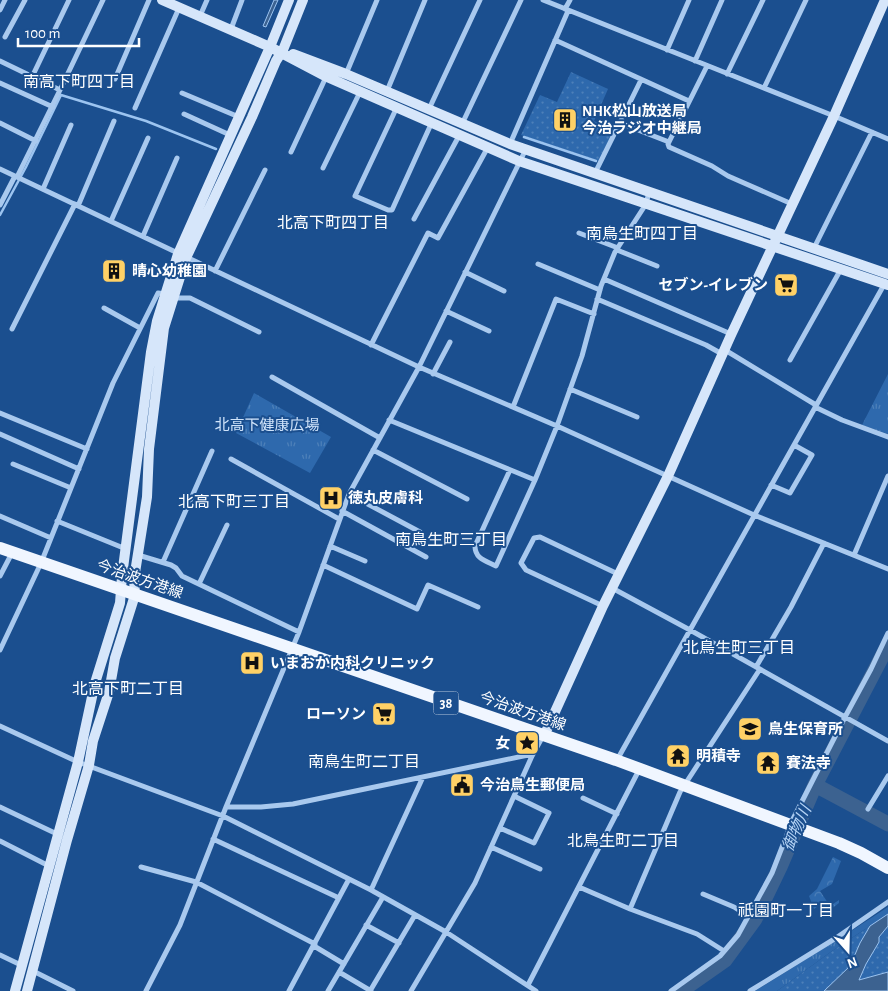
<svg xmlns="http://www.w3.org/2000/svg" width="888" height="991" font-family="'Alegreya Sans','Noto Sans JP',sans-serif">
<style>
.grass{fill:url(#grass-dots)}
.forest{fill:url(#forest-crowns)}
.park{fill:url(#park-tufts)}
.water{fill:#3c6290;stroke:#9cc4f0}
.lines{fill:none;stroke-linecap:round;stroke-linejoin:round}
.stream{stroke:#9cc4f0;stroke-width:2.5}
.river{stroke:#3c6290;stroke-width:15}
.street{stroke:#a9c9ee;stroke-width:5}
.secondary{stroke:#d6e6fa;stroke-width:10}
.primary{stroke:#f0f6ff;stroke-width:12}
.labels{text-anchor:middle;stroke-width:4;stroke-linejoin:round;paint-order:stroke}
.shield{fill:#1b4f8f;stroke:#bbcadd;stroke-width:1}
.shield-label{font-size:14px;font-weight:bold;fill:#fff}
.poi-label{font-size:15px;font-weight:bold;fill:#fff;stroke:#1b4f8f;text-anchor:start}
.park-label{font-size:15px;fill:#cfe3fa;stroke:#1b4f8f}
.street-label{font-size:15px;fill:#fff;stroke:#1b4f8f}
.neighbourhood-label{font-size:16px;fill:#fff;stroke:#1b4f8f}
.water-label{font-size:16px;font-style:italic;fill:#b5d3f5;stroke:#1b4f8f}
</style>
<defs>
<pattern id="grass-dots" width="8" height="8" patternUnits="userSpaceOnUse" patternTransform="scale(1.25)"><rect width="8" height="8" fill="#2e69ad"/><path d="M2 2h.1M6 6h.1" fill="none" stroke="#4d80b9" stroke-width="1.8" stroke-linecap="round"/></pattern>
<pattern id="forest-crowns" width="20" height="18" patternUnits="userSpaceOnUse" patternTransform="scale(1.25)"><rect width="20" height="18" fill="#2e69ad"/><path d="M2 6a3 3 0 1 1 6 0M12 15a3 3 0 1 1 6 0" fill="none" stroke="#4d80b9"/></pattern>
<pattern id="park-tufts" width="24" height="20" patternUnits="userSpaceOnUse" patternTransform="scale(1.25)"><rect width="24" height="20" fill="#2e69ad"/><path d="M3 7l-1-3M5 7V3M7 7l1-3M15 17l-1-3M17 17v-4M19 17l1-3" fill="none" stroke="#4d80b9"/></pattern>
</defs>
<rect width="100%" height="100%" fill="#1b4f8f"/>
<path class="grass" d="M 571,72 L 608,89 L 594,121 L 614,130 L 599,161 L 521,135 L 540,95 L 557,102 Z
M 870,926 L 860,943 L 850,966 L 824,991 L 777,991 L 832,951 Z
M 888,926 L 888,972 L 859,980 L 866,964 L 879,942 L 879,938 Z"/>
<path class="forest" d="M 833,857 L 841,861 L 832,884 L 820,891 L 830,906 L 839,900 L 839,903 L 827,912 L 821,904 L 814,909 L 809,896 L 817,889 Z"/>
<path class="park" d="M 888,374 L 888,434 L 862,425 Z
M 254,393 L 331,437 L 310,473 L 236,433 Z
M 888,907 L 888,914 L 832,951 L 777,991 L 755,991 L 842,937 Z"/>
<path class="water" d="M 274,0 L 278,0 L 266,27 L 263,26 Z
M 888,914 L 888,926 L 879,937 L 879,942 L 866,964 L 859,980 L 888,972 L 888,991 L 824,991 L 850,966 L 860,943 L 870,926 Z"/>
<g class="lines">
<path class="stream" d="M 524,137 L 596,161
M 0,215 L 26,167 L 61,95 L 146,121 L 216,149"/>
<path class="river" d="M 815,785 L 888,824
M 681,991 L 725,960 L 755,919 L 780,867 L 815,785 L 888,645"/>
<path class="street" d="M 543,0 L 834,116 L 888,139
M 565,9 L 570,0
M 0,10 L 5,0
M 200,16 L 207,0
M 231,29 L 242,0
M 5,37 L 25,0
M 555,40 L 689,101
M 667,50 L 689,0
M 0,61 L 60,90 L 103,0
M 695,61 L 722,0
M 707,66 L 668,144 L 669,147 L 712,166 L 728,176 L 792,204
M 346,74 L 377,0
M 727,74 L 763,0
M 32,77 L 69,0
M 115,79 L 149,0
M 0,83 L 53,107
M 764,88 L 806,0
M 387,91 L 425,0
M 182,93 L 239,117
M 397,107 L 355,196 L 388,210 L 392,210 L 432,122
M 135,108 L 179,8
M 429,109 L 480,0
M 184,114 L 230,135
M 0,123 L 36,141
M 620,123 L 669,142
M 462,124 L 521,0
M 510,144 L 568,11
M 291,152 L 326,77
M 323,168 L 360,92
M 0,169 L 419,367 L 557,426 L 754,515 L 888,569
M 595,173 L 641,80
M 17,177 L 60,90
M 43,189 L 71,125
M 0,205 L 15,176
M 78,206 L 114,121
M 414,219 L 460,134
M 111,221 L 148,138
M 579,233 L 618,248
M 143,236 L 177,158
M 814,248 L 872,132
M 617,250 L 657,266
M 538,264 L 600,290
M 215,271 L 265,170
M 465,272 L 504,291
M 604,279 L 731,334
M 173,298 L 190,298 L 259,332
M 597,299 L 706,345 L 722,354
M 104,308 L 140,328
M 446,311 L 489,331
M 12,329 L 75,204
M 371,345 L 428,233 L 438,238 L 488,147
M 725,350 L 816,405
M 790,360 L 841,269
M 433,374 L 450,342
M 272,377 L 380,438
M 570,389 L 637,417
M 513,407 L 556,299 L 594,314
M 815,407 L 842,420 L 888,437
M 0,413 L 87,449
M 389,420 L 535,480 L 557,426 L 582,356 L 601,286 L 615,252 L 646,204 L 649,192
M 0,434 L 79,469
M 373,450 L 467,499
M 231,459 L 339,519
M 13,464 L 71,488
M 510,470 L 475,546 C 475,559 486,561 496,566 L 535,480
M 771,485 L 790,493 L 812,455 L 794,445
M 349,494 L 420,532
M 342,511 L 426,557
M 0,516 L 51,538
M 57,521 L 126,549
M 330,546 L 365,561
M 138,555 L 171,565 L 176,568 L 182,576 L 299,632
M 854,555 L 888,476
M 163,562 L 212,451
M 323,565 L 417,609 L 428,585 L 478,607
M 0,576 L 12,553
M 199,584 L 227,525
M 612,588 L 690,630 L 888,741
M 603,606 L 526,570 L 521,563 L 534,538 L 540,537 L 618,574
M 0,650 L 41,563 L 113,383 L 158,293 L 166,294
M 756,667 L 791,607 L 824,543
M 0,726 L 78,762 L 223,816 L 371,890 L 446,932 L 536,991
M 617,760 L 885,283
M 583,798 L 617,814
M 0,807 L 57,834
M 226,807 L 261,807 L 293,804 L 533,754
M 868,809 L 888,776
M 500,828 L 534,843 L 549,813 L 514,796
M 213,839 L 339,898
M 0,841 L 49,866
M 491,847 L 540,869
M 141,867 L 196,882 L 315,944
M 579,887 L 630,909 L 697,934 L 724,951
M 371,890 L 423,777
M 703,894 L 734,907 L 748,916
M 630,909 L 680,792 L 760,669
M 366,925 L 399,943
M 314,946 L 344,964
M 0,955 L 23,966
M 33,971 L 73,991
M 339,972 L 371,991
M 528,985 L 639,770
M 146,991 L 180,925 L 226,807 L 299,632 L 349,494 L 419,367 L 526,149
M 289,991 L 349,879
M 328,991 L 383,897
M 370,991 L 415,915
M 411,991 L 475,883 L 532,756 L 543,736
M 671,991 L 720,956 L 738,935 L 772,873 L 793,819 L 845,717 L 871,669 L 888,633
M 750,991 L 836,938 L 888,902"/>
<path class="secondary" d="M 162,0 L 270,47 L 327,77 L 519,161 L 888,285
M 293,54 L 346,74 L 510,144 L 888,274
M 544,736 L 603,606 L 668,476 L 731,335 L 834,116 L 885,0
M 15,991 L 78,762 L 95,683 L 120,603 L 122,576 L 151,352 L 157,321 L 178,254 L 270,47 L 289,0
M 27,991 L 67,840 L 89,765 L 93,741 L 109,692 L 115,658 L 135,595 L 134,579 L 147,497 L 149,449 L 164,328 L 186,258 L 252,117 L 276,61 L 283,50 L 303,0"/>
<path class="primary" d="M 0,548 L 616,760 L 839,843 L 861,853 L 888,868"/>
</g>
<defs>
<symbol id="building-square" viewBox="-11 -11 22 22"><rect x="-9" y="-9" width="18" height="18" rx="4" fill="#ffd166" stroke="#1b4f8f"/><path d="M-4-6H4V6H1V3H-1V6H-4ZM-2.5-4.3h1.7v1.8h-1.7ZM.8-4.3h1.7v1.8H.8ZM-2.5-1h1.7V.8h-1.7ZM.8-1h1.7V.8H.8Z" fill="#111"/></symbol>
<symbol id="supermarket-square" viewBox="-11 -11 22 22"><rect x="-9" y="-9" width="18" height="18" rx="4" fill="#ffd166" stroke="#1b4f8f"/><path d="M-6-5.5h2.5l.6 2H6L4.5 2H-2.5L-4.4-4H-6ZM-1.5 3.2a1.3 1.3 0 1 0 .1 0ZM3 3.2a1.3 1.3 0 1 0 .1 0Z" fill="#111"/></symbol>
<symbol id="hospital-square" viewBox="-11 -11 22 22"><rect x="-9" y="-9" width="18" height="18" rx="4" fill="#ffd166" stroke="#1b4f8f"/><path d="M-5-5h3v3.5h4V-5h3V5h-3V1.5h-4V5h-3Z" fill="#111"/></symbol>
<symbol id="school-square" viewBox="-11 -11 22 22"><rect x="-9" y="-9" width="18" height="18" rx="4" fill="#ffd166" stroke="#1b4f8f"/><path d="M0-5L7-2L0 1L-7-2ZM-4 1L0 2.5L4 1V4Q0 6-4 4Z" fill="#111"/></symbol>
<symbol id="sight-square" viewBox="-11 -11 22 22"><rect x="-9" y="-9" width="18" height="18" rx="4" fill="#ffd166" stroke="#1b4f8f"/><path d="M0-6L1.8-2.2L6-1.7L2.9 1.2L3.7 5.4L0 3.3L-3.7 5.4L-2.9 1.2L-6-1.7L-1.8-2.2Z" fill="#111"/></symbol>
<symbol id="temple-square" viewBox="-11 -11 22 22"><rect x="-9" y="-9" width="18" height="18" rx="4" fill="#ffd166" stroke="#1b4f8f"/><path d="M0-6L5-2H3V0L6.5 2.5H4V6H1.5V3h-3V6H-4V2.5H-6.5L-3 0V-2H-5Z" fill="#111"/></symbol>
<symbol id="civic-square" viewBox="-11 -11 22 22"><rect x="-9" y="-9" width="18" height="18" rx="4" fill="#ffd166" stroke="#1b4f8f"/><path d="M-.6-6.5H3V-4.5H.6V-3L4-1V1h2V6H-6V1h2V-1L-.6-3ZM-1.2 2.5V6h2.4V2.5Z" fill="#111"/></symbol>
</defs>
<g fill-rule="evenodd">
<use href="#building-square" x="551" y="106" width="28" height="28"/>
<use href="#building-square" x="100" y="257" width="28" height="28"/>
<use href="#supermarket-square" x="772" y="271" width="28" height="28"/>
<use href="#hospital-square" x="317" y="484" width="28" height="28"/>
<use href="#hospital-square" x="238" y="649" width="28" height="28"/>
<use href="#supermarket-square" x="370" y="700" width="28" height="28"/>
<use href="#school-square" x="736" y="715" width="28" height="28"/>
<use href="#sight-square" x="513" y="729" width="28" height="28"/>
<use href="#temple-square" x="664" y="742" width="28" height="28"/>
<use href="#temple-square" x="754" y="749" width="28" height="28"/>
<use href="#civic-square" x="448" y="771" width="28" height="28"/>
</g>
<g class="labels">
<rect class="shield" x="433.5" y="691.5" width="25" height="23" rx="4"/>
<g class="shield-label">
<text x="446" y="708">38</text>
</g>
<g class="poi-label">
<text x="582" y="116">NHK松山放送局<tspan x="582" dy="17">今治ラジオ中継局</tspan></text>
<text x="132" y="276">晴心幼稚園</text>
<text x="768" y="290" text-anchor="end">セブン-イレブン</text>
<text x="348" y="503">徳丸皮膚科</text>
<text x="270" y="668">いまおか内科クリニック</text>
<text x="366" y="719" text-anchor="end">ローソン</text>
<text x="768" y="734">鳥生保育所</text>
<text x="510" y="748" text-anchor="end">女</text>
<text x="696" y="761">明積寺</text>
<text x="786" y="768">賽法寺</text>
<text x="480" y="790">今治鳥生郵便局</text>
</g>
<g class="park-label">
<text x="267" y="430">北高下健康広場</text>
</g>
<g class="street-label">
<text transform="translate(140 579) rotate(19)" y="5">今治波方港線</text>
<text transform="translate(523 711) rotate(19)" y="5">今治波方港線</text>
</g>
<g class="neighbourhood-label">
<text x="79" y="87">南高下町四丁目</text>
<text x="333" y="228">北高下町四丁目</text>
<text x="642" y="239">南鳥生町四丁目</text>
<text x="234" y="507">北高下町三丁目</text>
<text x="451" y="545">南鳥生町三丁目</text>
<text x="739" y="653">北鳥生町三丁目</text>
<text x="128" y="694">北高下町二丁目</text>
<text x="364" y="767">南鳥生町二丁目</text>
<text x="623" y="846">北鳥生町二丁目</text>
<text x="786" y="916">祇園町一丁目</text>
</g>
<g class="water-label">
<text transform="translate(796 828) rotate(-66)" y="6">御物川</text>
</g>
</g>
<g transform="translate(848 951) rotate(160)" stroke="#1b4f8f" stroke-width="4" paint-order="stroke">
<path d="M0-4L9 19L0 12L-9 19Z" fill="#ffffff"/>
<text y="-8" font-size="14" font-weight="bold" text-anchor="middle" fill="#ffffff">N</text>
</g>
<path d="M18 38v8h121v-8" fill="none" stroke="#ffffff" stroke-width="2.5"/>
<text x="25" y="38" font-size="15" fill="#ffffff" stroke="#1b4f8f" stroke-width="4" paint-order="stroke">100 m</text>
</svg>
